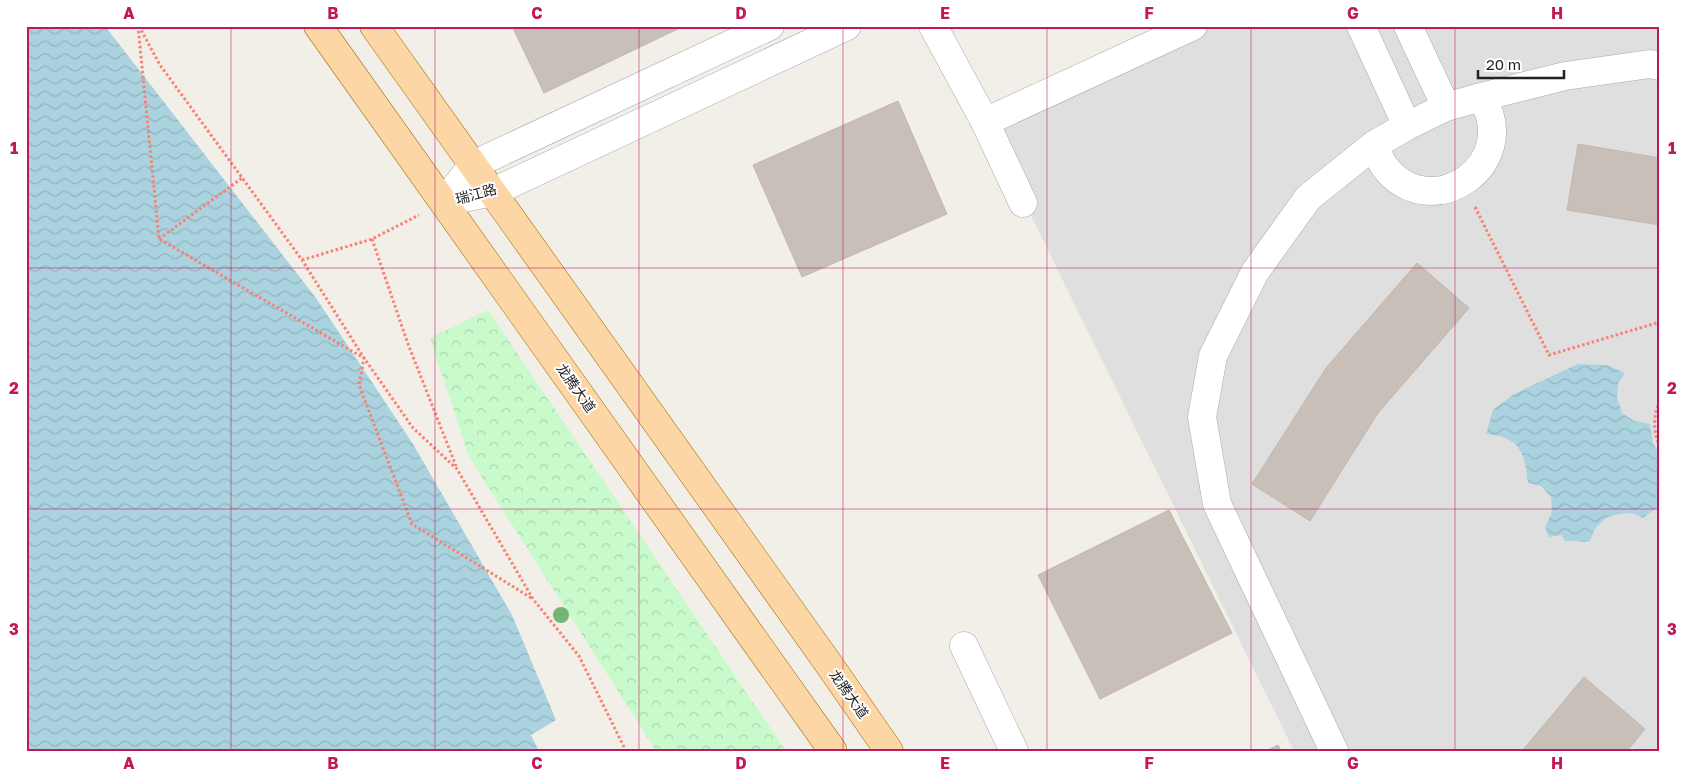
<svg xmlns="http://www.w3.org/2000/svg" width="1686" height="777" font-family="'Golos Text','Noto Sans SC',sans-serif">
<style>
.residential{fill:#e0dfdf}
.park{fill:url(#park-crowns)}
.water{fill:url(#water-waves)}
.building{fill:#c7bfb8;stroke:#c4b6ab}
.lines{fill:none;stroke-linecap:round;stroke-linejoin:round}
.minor-casing{stroke:#a9a9a9;stroke-width:29}
.major-casing{stroke:#a06b00;stroke-width:29}
.path{stroke:#fa8072;stroke-width:3;stroke-dasharray:2.5 2.5;stroke-linecap:butt}
.minor{stroke:#fff;stroke-width:28}
.major{stroke:#fcd6a4;stroke-width:28}
.path-bridge{stroke:#fa8072;stroke-width:3;stroke-dasharray:2.5 2.5;stroke-linecap:butt}
.tree{fill:#74b475}
.grid{fill:none;stroke:#c2185b;stroke-width:1;stroke-opacity:0.55}
.labels{text-anchor:middle;stroke-width:4;stroke-linejoin:round;paint-order:stroke}
.street-label{font-size:14px;fill:#222;stroke:#fff}
.neatline{fill:none;stroke:#c2185b;stroke-width:2}
.grid-label{font-size:16px;text-anchor:middle;font-weight:bold;fill:#c2185b}
</style>
<defs>
<pattern id="park-crowns" width="20" height="18" patternUnits="userSpaceOnUse" patternTransform="scale(1.25)"><rect width="20" height="18" fill="#c8facc"/><path d="M2 6a3 3 0 1 1 6 0M12 15a3 3 0 1 1 6 0" fill="none" stroke="#acd6af"/></pattern>
<pattern id="water-waves" width="16" height="10" patternUnits="userSpaceOnUse" patternTransform="scale(1.25)"><rect width="16" height="10" fill="#aad3df"/><path d="M0 5q4-4 8 0t8 0" fill="none" stroke="#92b5bf"/></pattern>
</defs>
<rect width="100%" height="100%" fill="#f2efe9"/>
<path class="residential" d="M 1193,26 L 1660,26 L 1660,751 L 1294,751 L 985,122 Z"/>
<path class="park" d="M 488,310 L 786,751 L 656,751 L 469,457 L 430,338 Z"/>
<path class="water" d="M 26,26 L 105,26 L 316,298 L 413,444 L 512,615 L 556,720 L 531,735 L 539,751 L 26,751 Z
M 1578,364 L 1607,365 L 1625,373 L 1618,383 L 1617,397 L 1622,413 L 1634,421 L 1650,424 L 1653,443 L 1660,455 L 1660,506 L 1643,518 L 1632,513 L 1619,514 L 1606,518 L 1595,528 L 1590,541 C 1582,543 1574,540 1565,541 L 1562,535 L 1549,537 L 1545,527 L 1552,512 L 1551,497 L 1541,486 L 1528,483 C 1524,451 1521,438 1486,434 L 1493,410 L 1514,394 Z"/>
<path class="building" d="M 512,26 L 684,26 L 544,93 Z
M 898,101 L 947,214 L 802,277 L 753,165 Z
M 1578,144 L 1660,158 L 1660,225 L 1567,210 Z
M 1417,263 L 1469,308 L 1378,413 L 1310,521 L 1252,484 L 1326,368 Z
M 1169,510 L 1232,633 L 1100,699 L 1038,575 Z
M 1584,677 L 1645,729 L 1627,751 L 1522,751 Z
M 1278,745 L 1281,751 L 1266,751 Z"/>
<g class="lines">
<defs>
<path id="minor" d="M 933,26 L 985,122 L 1023,203
M 1361,26 L 1407,126
M 1408,26 L 1446,107
M 985,122 L 1193,26
M 1374,145 C 1377,152 1380,160 1384,166 C 1431,228 1524,163 1481,97
M 444,202 L 493,192 L 847,26
M 444,202 L 473,165 L 770,26
M 964,646 L 1014,751
M 1334,751 L 1217,504 L 1202,417 L 1213,356 L 1255,272 L 1308,198 L 1374,145 L 1407,126 L 1446,107 L 1481,97 L 1565,76 L 1650,64 L 1660,66"/>
<path id="major" d="M 318,26 L 833,751
M 374,26 L 828,663 L 889,751"/>
</defs>
<use href="#minor" class="minor-casing"/>
<use href="#major" class="major-casing"/>
<path class="path" d="M 139,26 L 160,65 L 302,260 L 364,358 L 413,428 L 457,469 L 533,599 L 579,656 L 626,751
M 1475,207 L 1549,355 L 1660,322
M 159,239 L 242,178
M 372,239 L 408,344 L 456,466
M 302,260 L 372,239 L 419,215
M 1660,401 C 1653,414 1653,433 1660,446"/>
<use href="#minor" class="minor"/>
<use href="#major" class="major"/>
<path class="path-bridge" d="M 138,26 L 159,239 L 364,358 L 359,385 L 412,524 L 533,599"/>
</g>
<circle class="tree" cx="561" cy="615" r="8"/>
<path class="grid" d="M 231,26 L 231,751M 435,26 L 435,751M 639,26 L 639,751M 843,26 L 843,751M 1047,26 L 1047,751M 1251,26 L 1251,751M 1455,26 L 1455,751M 26,268 L 1660,268M 26,509 L 1660,509"/>
<g class="labels">
<g class="street-label">
<text transform="translate(476 194) rotate(-15)" y="5">瑞江路</text>
<text transform="translate(576 388) rotate(55)" y="5">龙腾大道</text>
<text transform="translate(849 694) rotate(55)" y="5">龙腾大道</text>
</g>
</g>
<rect width="1686" height="777" fill="none" stroke="#ffffff" stroke-width="55"/>
<path d="M1478 70v8h86v-8" fill="none" stroke="#222222" stroke-width="2.5"/>
<text x="1486" y="70" font-size="15" fill="#222222" stroke="#ffffff" stroke-width="4" paint-order="stroke">20 m</text>
<rect x="28" y="28" width="1630" height="722" class="neatline"/>
<g class="grid-label">
<text x="129" y="19">A</text>
<text x="333" y="19">B</text>
<text x="537" y="19">C</text>
<text x="741" y="19">D</text>
<text x="945" y="19">E</text>
<text x="1149" y="19">F</text>
<text x="1353" y="19">G</text>
<text x="1557" y="19">H</text>
<text x="14" y="154">1</text>
<text x="1672" y="154">1</text>
<text x="14" y="394">2</text>
<text x="1672" y="394">2</text>
<text x="14" y="635">3</text>
<text x="1672" y="635">3</text>
<text x="129" y="769">A</text>
<text x="333" y="769">B</text>
<text x="537" y="769">C</text>
<text x="741" y="769">D</text>
<text x="945" y="769">E</text>
<text x="1149" y="769">F</text>
<text x="1353" y="769">G</text>
<text x="1557" y="769">H</text>
</g>
</svg>
